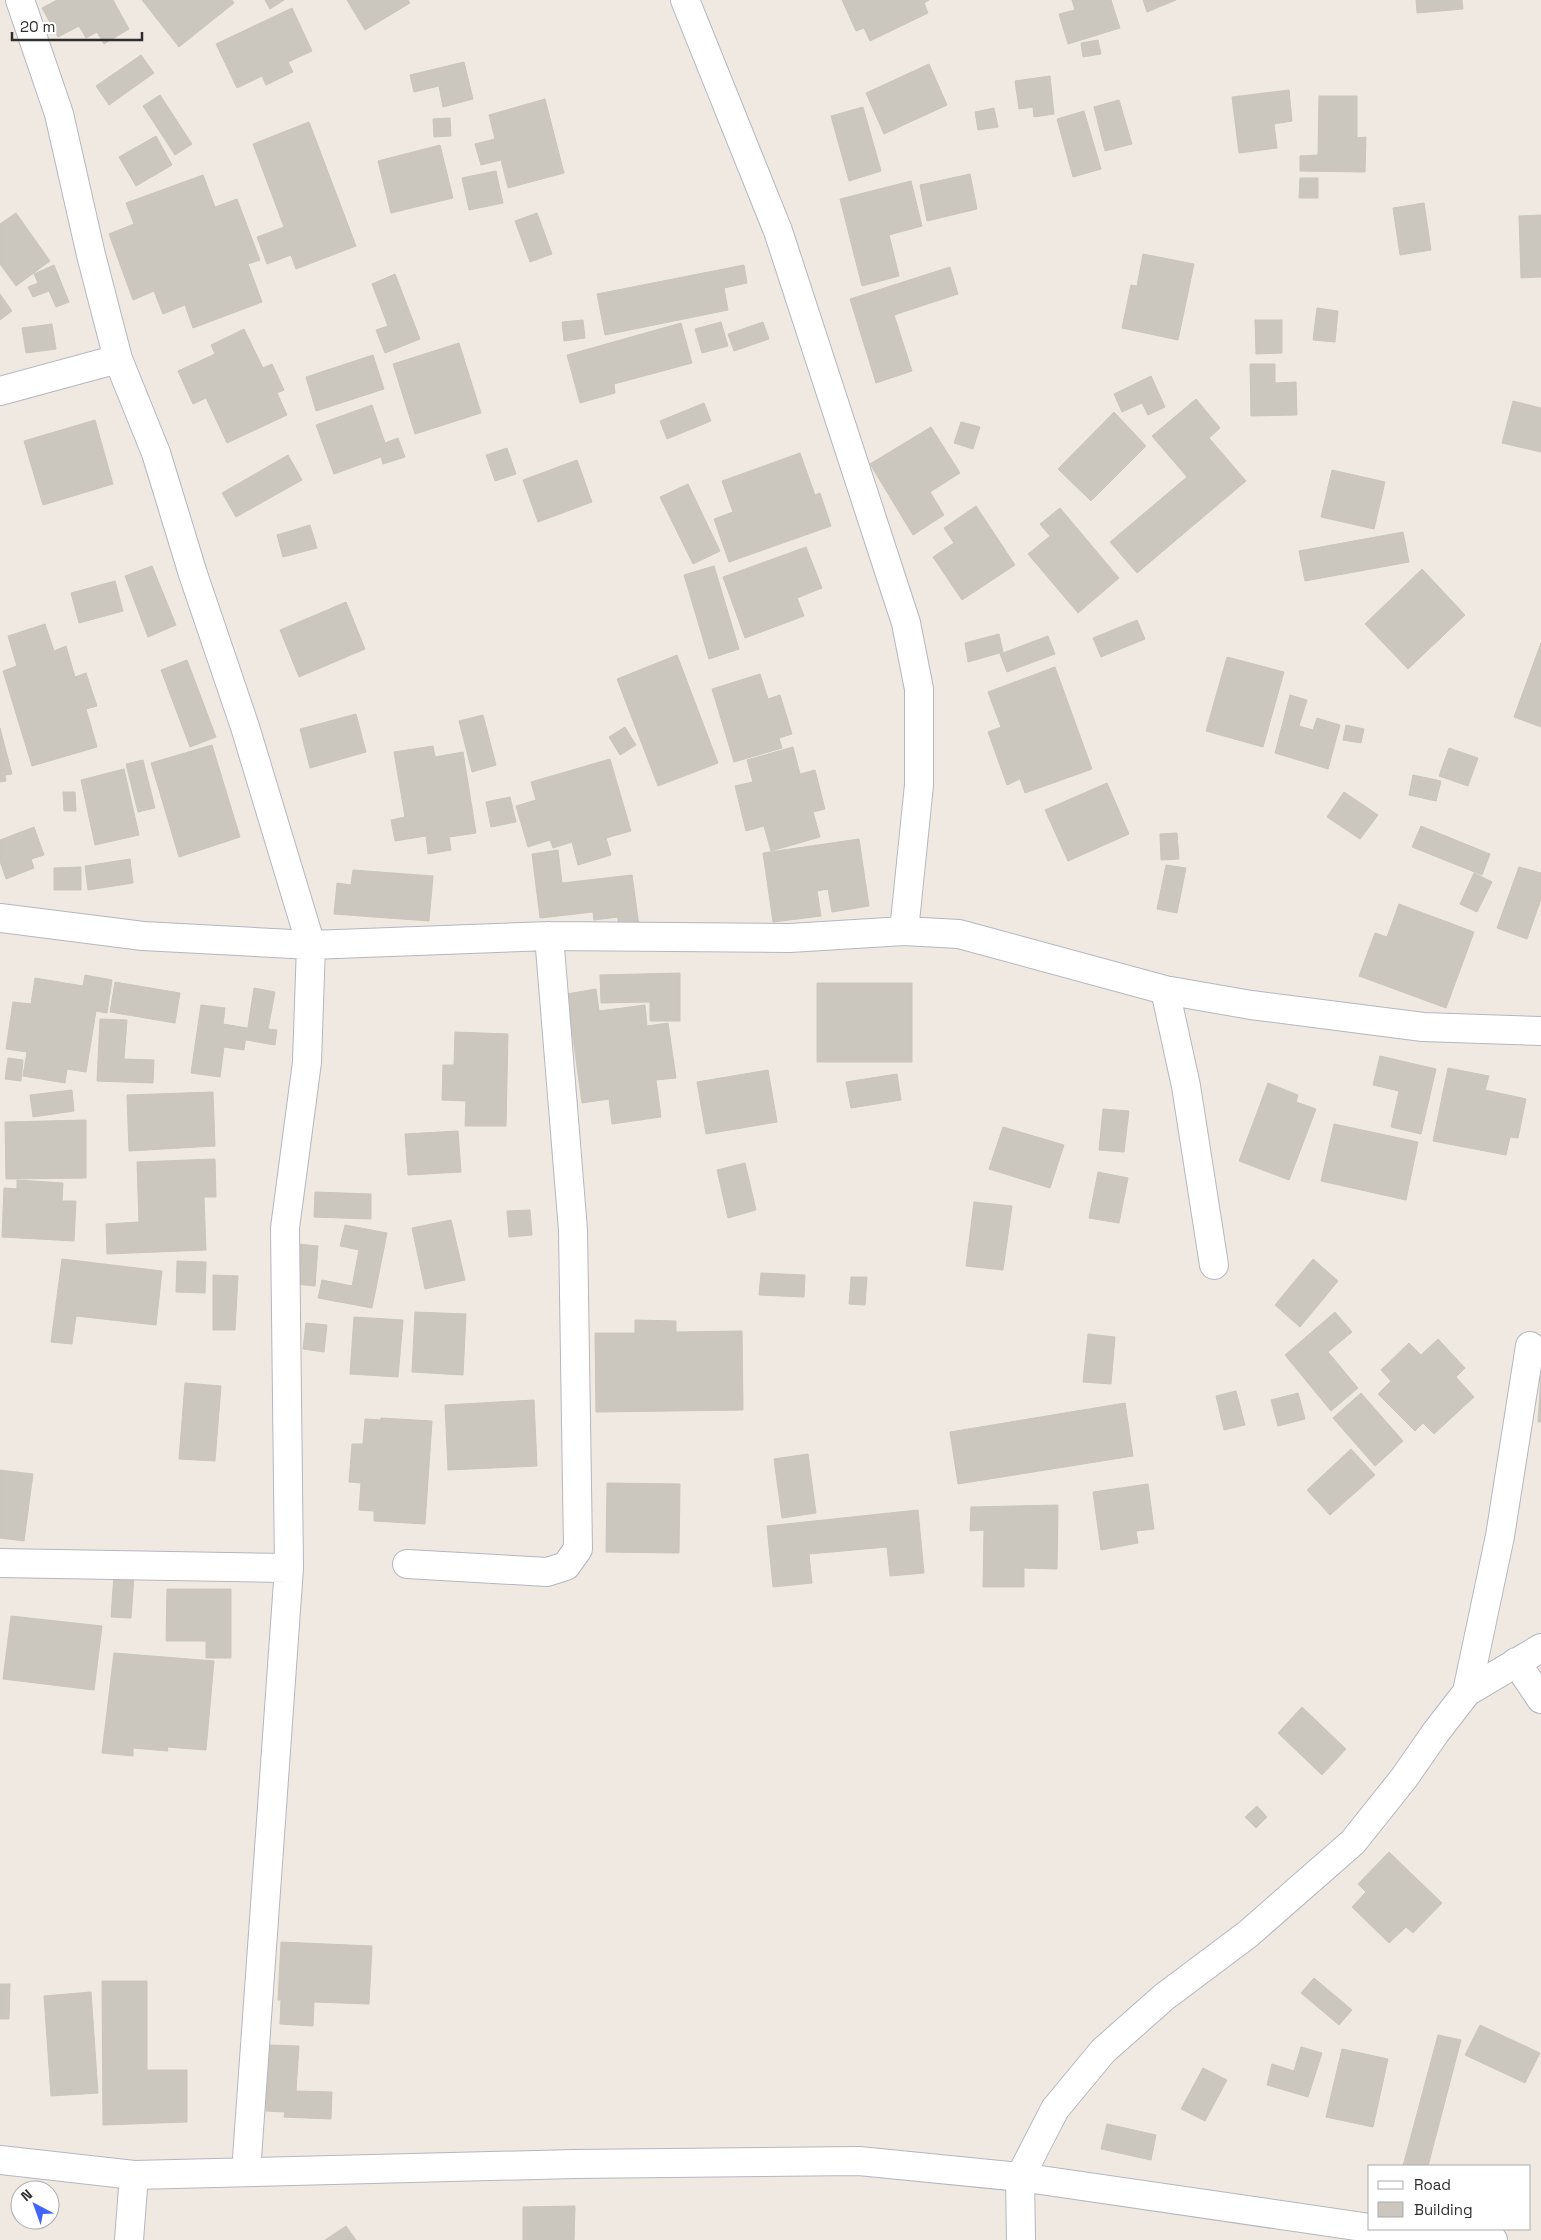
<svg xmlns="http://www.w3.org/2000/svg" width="1541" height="2240" font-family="'Space Grotesk',sans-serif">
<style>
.building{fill:#cbc7bf;stroke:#cbc5ba}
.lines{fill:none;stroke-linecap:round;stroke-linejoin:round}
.minor-casing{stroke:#b4b7c1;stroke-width:30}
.minor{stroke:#fff;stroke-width:28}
</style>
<rect width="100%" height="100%" fill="#efe9e1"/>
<path class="building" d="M 57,0 L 113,0 L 129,29 L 104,44 L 97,32 L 86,38 L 79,26 L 58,37 L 42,8 Z
M 142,0 L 232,0 L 234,3 L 179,47 Z
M 265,0 L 284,0 L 270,9 Z
M 347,0 L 408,0 L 410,3 L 365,30 Z
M 842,0 L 929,0 L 924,3 L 928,13 L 870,41 L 864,28 L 856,31 Z
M 1072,0 L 1111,0 L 1120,28 L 1068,44 L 1059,14 L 1075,10 Z
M 1143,0 L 1176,0 L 1147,12 Z
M 1416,0 L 1462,0 L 1463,9 L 1417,13 Z
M 292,8 L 312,51 L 288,62 L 293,72 L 266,85 L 262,76 L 237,88 L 216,44 Z
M 1098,40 L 1101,54 L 1083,57 L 1081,43 Z
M 141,55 L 154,73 L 109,105 L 96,86 Z
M 464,62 L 473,99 L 443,107 L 439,86 L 414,92 L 410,75 Z
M 929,64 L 947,105 L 884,134 L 866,93 Z
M 1050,76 L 1054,114 L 1034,117 L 1033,107 L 1019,109 L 1015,81 Z
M 1289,90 L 1292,121 L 1274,124 L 1277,148 L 1239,153 L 1232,97 Z
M 160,95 L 192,144 L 175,155 L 143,106 Z
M 1319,96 L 1357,96 L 1357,138 L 1366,137 L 1365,172 L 1300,171 L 1300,156 L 1318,155 Z
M 545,99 L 564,173 L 508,188 L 501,160 L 481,165 L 475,144 L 495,139 L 489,115 Z
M 1119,100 L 1132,144 L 1105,151 L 1094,107 Z
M 863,107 L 881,171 L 849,181 L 831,116 Z
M 994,108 L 998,127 L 978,130 L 975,112 Z
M 1084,111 L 1101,169 L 1073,177 L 1057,119 Z
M 450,118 L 451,136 L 434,137 L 433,119 Z
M 309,122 L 356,246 L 296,269 L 291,255 L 267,264 L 257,237 L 284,227 L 253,144 Z
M 156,136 L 172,165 L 136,186 L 119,157 Z
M 440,145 L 453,198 L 391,213 L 378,161 Z
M 496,171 L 503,203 L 469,210 L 462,178 Z
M 970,174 L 977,209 L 927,221 L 920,185 Z
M 203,175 L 215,207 L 237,199 L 260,260 L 248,264 L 262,302 L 193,328 L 185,305 L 163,314 L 154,291 L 133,300 L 109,234 L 134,224 L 126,203 Z
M 1300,178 L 1318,178 L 1318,198 L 1299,198 Z
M 911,181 L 922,226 L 889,235 L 899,276 L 862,286 L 840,199 Z
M 1424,203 L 1431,250 L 1400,255 L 1393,208 Z
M 16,213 L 50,261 L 16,286 L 0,264 L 0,224 Z
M 537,213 L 552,254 L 530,262 L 515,221 Z
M 1541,215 L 1541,277 L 1521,278 L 1519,216 Z
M 1143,254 L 1194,264 L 1178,340 L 1122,328 L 1131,285 L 1137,286 Z
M 54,265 L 69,302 L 56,307 L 49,291 L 33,297 L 28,287 L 38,283 L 34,274 Z
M 744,265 L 747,283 L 724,288 L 728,310 L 605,335 L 597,294 Z
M 950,267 L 958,294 L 894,315 L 912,371 L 876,383 L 850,299 Z
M 395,274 L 420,339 L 385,353 L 376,330 L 388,326 L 372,284 Z
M 0,294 L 12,311 L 0,320 Z
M 1317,308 L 1338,311 L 1335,342 L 1313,340 Z
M 583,320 L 585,338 L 564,341 L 562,322 Z
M 1255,320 L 1282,320 L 1282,353 L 1256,354 Z
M 721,322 L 728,346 L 702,353 L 695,329 Z
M 763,322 L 769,339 L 734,351 L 728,334 Z
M 681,323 L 692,363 L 614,384 L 615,393 L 580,403 L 567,355 Z
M 52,324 L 56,349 L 26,353 L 22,328 Z
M 244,329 L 263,368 L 272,364 L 284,390 L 277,393 L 287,415 L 227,443 L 206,398 L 193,404 L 178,371 L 215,354 L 211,345 Z
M 459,343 L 481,413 L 415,434 L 393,364 Z
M 373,355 L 384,389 L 316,411 L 306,377 Z
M 1250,364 L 1275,364 L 1275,383 L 1296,382 L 1297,415 L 1251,416 Z
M 1151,376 L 1165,407 L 1148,415 L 1142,403 L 1122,412 L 1114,394 Z
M 1196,399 L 1220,428 L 1209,438 L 1246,481 L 1137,573 L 1110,542 L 1187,477 L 1152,436 Z
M 1513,401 L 1541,408 L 1541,452 L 1502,443 Z
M 704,403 L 711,421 L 667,439 L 660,421 Z
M 372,405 L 385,443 L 398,438 L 405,457 L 383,464 L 381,457 L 334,474 L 316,425 Z
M 1114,412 L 1146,446 L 1091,501 L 1058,469 Z
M 95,420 L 113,484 L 43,505 L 24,441 Z
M 961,422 L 980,427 L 973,449 L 954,443 Z
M 931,427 L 960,473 L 930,492 L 944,515 L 913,535 L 870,464 Z
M 507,448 L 516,474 L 495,481 L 486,455 Z
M 800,453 L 815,495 L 820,493 L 831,526 L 729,562 L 714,519 L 733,512 L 722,481 Z
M 288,455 L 302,480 L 236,517 L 222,493 Z
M 577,460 L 592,502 L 538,522 L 523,480 Z
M 1332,470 L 1385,482 L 1374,529 L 1321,517 Z
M 688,484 L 720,551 L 693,564 L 660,497 Z
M 976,506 L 1015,565 L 962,600 L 933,557 L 954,543 L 944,528 Z
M 1060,508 L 1119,578 L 1078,613 L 1028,554 L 1050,536 L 1040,524 Z
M 310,525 L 317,548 L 283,557 L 277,535 Z
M 1403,532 L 1409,562 L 1305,581 L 1299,551 Z
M 806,547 L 822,588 L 797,598 L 804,616 L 745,638 L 723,577 Z
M 152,566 L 176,625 L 148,637 L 125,576 Z
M 714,566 L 739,649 L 709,659 L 684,575 Z
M 1422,569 L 1465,615 L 1408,669 L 1365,624 Z
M 115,581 L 123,611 L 79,623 L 71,593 Z
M 346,602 L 365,649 L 299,677 L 280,630 Z
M 1137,620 L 1145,639 L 1101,657 L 1093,638 Z
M 45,624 L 54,651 L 66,646 L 75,677 L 86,673 L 97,706 L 86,709 L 97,747 L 32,766 L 3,671 L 17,666 L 8,636 Z
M 999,634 L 1003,652 L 968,662 L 965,643 Z
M 1048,636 L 1055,654 L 1007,672 L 1000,654 Z
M 1541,643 L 1541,727 L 1514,717 Z
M 677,655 L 718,763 L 658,786 L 617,679 Z
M 1227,657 L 1284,672 L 1263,747 L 1206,731 Z
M 187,660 L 216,737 L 190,747 L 161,670 Z
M 1055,667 L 1092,769 L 1025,793 L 1020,779 L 1007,785 L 988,732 L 1001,727 L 988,692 Z
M 760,674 L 768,699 L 780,695 L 792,734 L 779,738 L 782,748 L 734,762 L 712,689 Z
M 1290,695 L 1307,700 L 1299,726 L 1313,730 L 1317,718 L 1340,725 L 1328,769 L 1275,753 Z
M 356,714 L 366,752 L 310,768 L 300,729 Z
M 483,715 L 496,765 L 472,772 L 459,721 Z
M 1346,725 L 1364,729 L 1361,743 L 1343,740 Z
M 625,727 L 636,745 L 620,755 L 609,737 Z
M 0,728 L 12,774 L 5,775 L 6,781 L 0,782 Z
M 212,745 L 240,837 L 179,857 L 151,763 Z
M 433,746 L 435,757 L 463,752 L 476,833 L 449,837 L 451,850 L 428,854 L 426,836 L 395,841 L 391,820 L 405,817 L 394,752 Z
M 793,747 L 800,774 L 815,770 L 825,809 L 813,812 L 820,837 L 771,851 L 764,826 L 746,831 L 735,786 L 753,782 L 747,760 Z
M 1449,748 L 1478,758 L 1468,786 L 1439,776 Z
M 610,759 L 631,831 L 606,838 L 611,855 L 578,865 L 572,842 L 553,848 L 550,840 L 528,847 L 516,806 L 536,800 L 531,782 Z
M 143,760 L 155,808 L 138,812 L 126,764 Z
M 124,769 L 139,835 L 95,845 L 81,780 Z
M 1413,775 L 1441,781 L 1436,801 L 1409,795 Z
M 1107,783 L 1129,834 L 1068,861 L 1045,810 Z
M 63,792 L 75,792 L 76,811 L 64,811 Z
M 1344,792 L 1378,815 L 1360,839 L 1327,817 Z
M 510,797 L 516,822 L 491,827 L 486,802 Z
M 1421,826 L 1490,854 L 1482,875 L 1412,847 Z
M 34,827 L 44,855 L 31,859 L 34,868 L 6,879 L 0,861 L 0,840 Z
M 1177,833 L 1179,859 L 1161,860 L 1160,834 Z
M 859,839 L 869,906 L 832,912 L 828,889 L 817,891 L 821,916 L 773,922 L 763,853 Z
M 558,850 L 562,883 L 632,875 L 639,926 L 618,928 L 618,917 L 594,920 L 593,912 L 540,918 L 532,854 Z
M 130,859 L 133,883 L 88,890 L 85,866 Z
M 1166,865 L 1186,868 L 1177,913 L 1157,909 Z
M 81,867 L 81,890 L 54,890 L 54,868 Z
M 1519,867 L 1541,873 L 1541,899 L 1527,939 L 1497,928 Z
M 353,870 L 433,876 L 429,921 L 334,914 L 337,883 L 351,885 Z
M 1474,873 L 1492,882 L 1477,912 L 1460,904 Z
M 1399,904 L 1474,932 L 1446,1008 L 1359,976 L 1375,933 L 1387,937 Z
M 680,973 L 680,1021 L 650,1021 L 650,1002 L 601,1003 L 600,975 Z
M 85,975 L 112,980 L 107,1013 L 96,1011 L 86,1072 L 67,1069 L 65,1083 L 23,1076 L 27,1052 L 6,1049 L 13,1002 L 31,1004 L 35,978 L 83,986 Z
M 115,982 L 180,993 L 175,1023 L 110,1012 Z
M 817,983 L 912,983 L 912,1062 L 817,1062 Z
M 254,988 L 275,992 L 268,1029 L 277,1030 L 275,1045 L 246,1040 Z
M 596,989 L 599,1011 L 645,1005 L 647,1026 L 668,1023 L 676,1078 L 656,1080 L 661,1117 L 612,1124 L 609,1099 L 582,1103 L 567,994 Z
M 201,1005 L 225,1008 L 223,1024 L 247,1028 L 244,1050 L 224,1047 L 220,1077 L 191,1073 Z
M 100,1019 L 127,1020 L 124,1059 L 154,1060 L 153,1083 L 97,1081 Z
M 455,1032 L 508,1034 L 506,1126 L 465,1126 L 466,1101 L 442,1100 L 443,1065 L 454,1065 Z
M 1380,1056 L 1436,1069 L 1421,1134 L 1391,1127 L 1399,1091 L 1373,1085 Z
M 8,1058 L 23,1060 L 21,1081 L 5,1079 Z
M 1448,1068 L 1489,1076 L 1485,1090 L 1526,1099 L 1518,1138 L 1510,1137 L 1506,1155 L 1433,1141 Z
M 768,1070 L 777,1122 L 706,1134 L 697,1082 Z
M 897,1074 L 901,1100 L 851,1108 L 846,1082 Z
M 1268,1083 L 1298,1095 L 1296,1102 L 1316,1109 L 1289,1180 L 1239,1161 Z
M 72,1090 L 74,1111 L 33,1117 L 30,1095 Z
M 213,1092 L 215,1146 L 129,1151 L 127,1095 Z
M 1103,1109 L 1129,1111 L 1124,1152 L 1099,1150 Z
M 86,1120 L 86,1178 L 6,1179 L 5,1122 Z
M 1334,1124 L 1418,1142 L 1406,1200 L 1321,1181 Z
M 1003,1127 L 1064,1145 L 1050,1188 L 989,1169 Z
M 458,1131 L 461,1172 L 408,1175 L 405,1134 Z
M 215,1159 L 216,1197 L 204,1197 L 206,1250 L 107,1254 L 106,1224 L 139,1222 L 137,1162 Z
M 745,1163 L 756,1210 L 728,1218 L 717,1170 Z
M 1098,1172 L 1128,1178 L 1119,1223 L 1089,1218 Z
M 17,1180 L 63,1183 L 62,1201 L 76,1201 L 74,1241 L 2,1237 L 4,1188 L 17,1189 Z
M 315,1192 L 371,1194 L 371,1219 L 314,1217 Z
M 974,1202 L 1012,1206 L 1003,1270 L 966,1266 Z
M 530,1210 L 532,1235 L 509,1237 L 507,1211 Z
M 451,1220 L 465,1280 L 425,1289 L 412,1228 Z
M 345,1225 L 387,1233 L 372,1308 L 318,1298 L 322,1280 L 352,1286 L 359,1250 L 340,1246 Z
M 298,1244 L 318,1246 L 315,1286 L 295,1284 Z
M 62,1259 L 162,1271 L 156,1325 L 76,1316 L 72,1344 L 51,1342 Z
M 1313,1259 L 1338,1281 L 1300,1327 L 1275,1305 Z
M 177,1261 L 206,1262 L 205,1293 L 176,1292 Z
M 761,1273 L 805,1275 L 804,1297 L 759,1295 Z
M 213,1275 L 238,1276 L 235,1330 L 213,1330 Z
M 851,1277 L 867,1277 L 865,1305 L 849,1304 Z
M 415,1312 L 466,1314 L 463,1375 L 412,1372 Z
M 1335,1312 L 1352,1332 L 1328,1352 L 1358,1388 L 1331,1411 L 1285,1355 Z
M 354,1317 L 403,1320 L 398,1377 L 350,1374 Z
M 635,1320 L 676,1321 L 676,1332 L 742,1331 L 743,1410 L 596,1412 L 595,1333 L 635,1333 Z
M 306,1323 L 327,1325 L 324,1352 L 303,1349 Z
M 1088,1334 L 1115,1337 L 1111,1384 L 1083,1382 Z
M 1438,1339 L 1465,1368 L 1456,1377 L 1474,1397 L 1434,1434 L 1423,1423 L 1415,1431 L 1378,1394 L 1391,1381 L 1381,1370 L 1409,1343 L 1421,1355 Z
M 1541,1375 L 1541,1422 L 1538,1422 Z
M 185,1383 L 221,1386 L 215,1461 L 179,1459 Z
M 1236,1391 L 1245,1425 L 1224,1430 L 1216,1396 Z
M 1298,1393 L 1305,1419 L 1278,1426 L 1271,1400 Z
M 1361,1393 L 1403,1441 L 1375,1466 L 1333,1418 Z
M 534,1400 L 537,1466 L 448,1470 L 445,1405 Z
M 1125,1403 L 1133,1456 L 958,1484 L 950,1432 Z
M 381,1418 L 432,1421 L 425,1524 L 374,1521 L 374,1511 L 359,1510 L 361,1483 L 349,1482 L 352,1444 L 363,1444 L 365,1419 L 381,1420 Z
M 1351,1449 L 1375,1475 L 1330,1515 L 1307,1490 Z
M 808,1454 L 816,1513 L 782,1518 L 774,1459 Z
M 0,1470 L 33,1474 L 24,1541 L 0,1538 Z
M 607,1483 L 680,1484 L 679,1553 L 606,1552 Z
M 1148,1484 L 1154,1529 L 1136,1531 L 1138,1543 L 1101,1550 L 1093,1492 Z
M 1058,1505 L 1057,1569 L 1024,1568 L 1024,1587 L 983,1587 L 984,1530 L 970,1531 L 971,1507 Z
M 918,1510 L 924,1573 L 890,1576 L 887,1547 L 809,1554 L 812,1583 L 773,1587 L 767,1526 Z
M 114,1575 L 134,1576 L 131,1618 L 111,1617 Z
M 167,1589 L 231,1589 L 231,1658 L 206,1658 L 206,1641 L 166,1641 Z
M 11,1616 L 102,1626 L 94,1690 L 3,1679 Z
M 114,1653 L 214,1661 L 206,1750 L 167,1747 L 168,1751 L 133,1748 L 133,1756 L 102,1753 Z
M 1302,1707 L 1346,1749 L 1322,1775 L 1278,1733 Z
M 1257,1806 L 1267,1817 L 1256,1828 L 1245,1817 Z
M 1389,1852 L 1442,1903 L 1413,1933 L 1406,1927 L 1389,1943 L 1352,1907 L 1366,1892 L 1358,1884 Z
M 281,1942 L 372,1946 L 369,2004 L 314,2002 L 313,2026 L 280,2024 L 281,2000 L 278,2000 Z
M 1314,1978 L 1352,2010 L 1339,2025 L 1301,1993 Z
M 102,1981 L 147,1981 L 147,2070 L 187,2070 L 187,2122 L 103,2125 Z
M 0,1984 L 10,1984 L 9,2019 L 0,2019 Z
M 91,1992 L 98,2093 L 51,2096 L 44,1996 Z
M 1480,2025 L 1540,2053 L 1525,2083 L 1465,2055 Z
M 1438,2035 L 1461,2040 L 1428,2166 L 1403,2166 Z
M 269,2045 L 299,2046 L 296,2091 L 332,2092 L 331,2119 L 284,2117 L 285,2112 L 266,2111 Z
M 1301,2047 L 1322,2053 L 1308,2097 L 1267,2085 L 1272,2064 L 1294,2071 Z
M 1342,2049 L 1388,2059 L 1373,2127 L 1326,2117 Z
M 1203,2068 L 1227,2080 L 1205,2121 L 1181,2109 Z
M 1107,2124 L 1156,2135 L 1151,2160 L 1101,2149 Z
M 575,2206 L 574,2240 L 523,2240 L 523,2207 Z
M 346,2226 L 356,2240 L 325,2240 Z"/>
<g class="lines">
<defs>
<path id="minor" d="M 20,0 L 59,114 L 91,255 L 118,359 L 156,453 L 193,574 L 245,727 L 311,945 L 307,1062 L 285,1228 L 289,1568 L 246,2172
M 685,0 L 778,231 L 906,623 L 919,689 L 919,785 L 904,931
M 0,391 L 118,359
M 0,918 L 143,936 L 311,945 L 549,936 L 790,938 L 904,931 L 959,934 L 1165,990 L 1251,1005 L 1423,1027 L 1541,1031
M 1165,990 L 1186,1086 L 1214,1265
M 0,1563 L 289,1568
M 407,1564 L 547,1572 L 566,1566 L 578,1549 L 573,1230 L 549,936
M 1516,1662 L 1541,1699
M 1467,1692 L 1500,1536 L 1530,1346
M 0,2160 L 134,2175 L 574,2164 L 859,2161 L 1020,2177 L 1370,2228
M 1377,2229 L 1493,2240
M 129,2240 L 134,2175
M 1021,2240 L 1020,2177 L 1055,2109 L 1103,2051 L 1164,1997 L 1248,1934 L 1353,1842 L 1404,1778 L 1436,1732 L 1467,1692 L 1541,1648"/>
</defs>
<use href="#minor" class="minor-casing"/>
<use href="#minor" class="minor"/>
</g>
<rect x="1368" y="2165" width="162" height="65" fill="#ffffff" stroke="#ababab"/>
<rect x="1378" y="2181" width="25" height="8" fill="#ffffff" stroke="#ababab"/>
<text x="1414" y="2190" font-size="15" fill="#2e2e2e">Road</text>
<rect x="1378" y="2202" width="25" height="15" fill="#cbc7bf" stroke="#ababab"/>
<text x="1414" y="2215" font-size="15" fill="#2e2e2e">Building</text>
<g transform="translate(35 2205) rotate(319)"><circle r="24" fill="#ffffff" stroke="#ababab"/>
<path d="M0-4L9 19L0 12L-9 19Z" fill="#4264fb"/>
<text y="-8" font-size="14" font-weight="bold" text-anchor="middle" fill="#2e2e2e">N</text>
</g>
<path d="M12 32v8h130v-8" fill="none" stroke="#2e2e2e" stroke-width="2.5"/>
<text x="20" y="32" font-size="15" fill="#2e2e2e" stroke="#ffffff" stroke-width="4" paint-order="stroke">20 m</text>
</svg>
